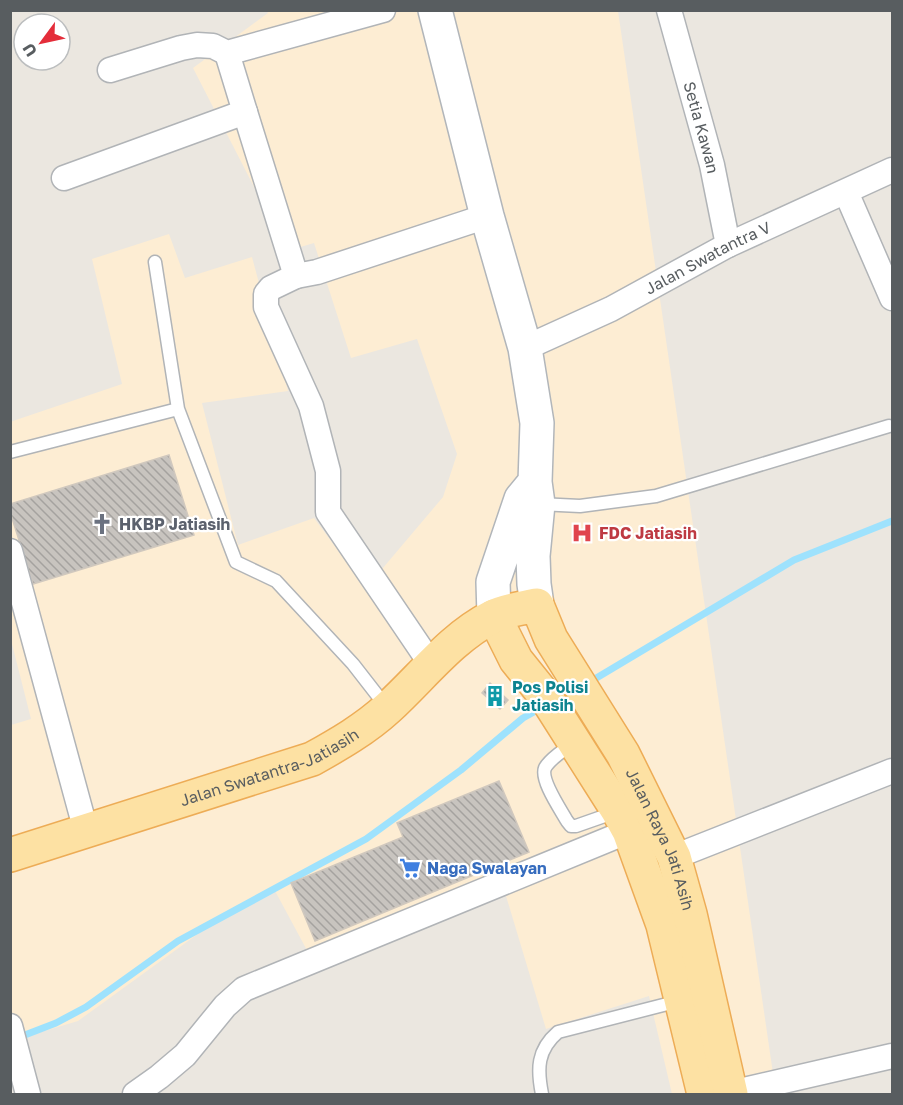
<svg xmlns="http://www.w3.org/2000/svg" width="903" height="1105" font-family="'Golos Text',sans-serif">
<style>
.commercial{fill:#fdedd3}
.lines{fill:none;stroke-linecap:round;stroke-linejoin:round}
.stream{stroke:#9ee2fd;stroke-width:7}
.building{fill:url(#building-back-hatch);stroke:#d0c8be;stroke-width:1.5}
.lane-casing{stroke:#b1b4b7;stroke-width:15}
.street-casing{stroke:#b1b4b7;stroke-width:27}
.secondary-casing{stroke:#b2b6ba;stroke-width:36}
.primary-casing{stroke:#edac56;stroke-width:36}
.lane{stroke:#fff;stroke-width:12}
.street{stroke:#fff;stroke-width:24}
.secondary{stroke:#fff;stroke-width:33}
.primary{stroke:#fde1a3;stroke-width:33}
.labels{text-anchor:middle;stroke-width:4.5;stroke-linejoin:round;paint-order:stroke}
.street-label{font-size:16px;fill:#585d60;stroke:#fff}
.worship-label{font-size:16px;font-weight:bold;fill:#5b616d;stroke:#fff;text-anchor:start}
.health-label{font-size:16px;font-weight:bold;fill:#be3a42;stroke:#fff;text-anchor:start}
.culture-label{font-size:16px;font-weight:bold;fill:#0d838f;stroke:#fff;text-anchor:start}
.shop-label{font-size:16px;font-weight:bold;fill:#366cbe;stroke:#fff;text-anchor:start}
</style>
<defs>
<pattern id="building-back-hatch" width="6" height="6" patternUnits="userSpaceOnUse" patternTransform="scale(1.5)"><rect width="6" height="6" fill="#c8c4bf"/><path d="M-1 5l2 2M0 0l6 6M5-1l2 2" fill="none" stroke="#a5a29f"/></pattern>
</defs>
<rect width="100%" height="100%" fill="#ebe7e0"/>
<path class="commercial" d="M 267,11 L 618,11 L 776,1094 L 672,1094 L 649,996 L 546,1029 L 500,876 L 309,954 L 274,889 L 202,931 L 78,1021 L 11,1041 L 11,725 L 31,719 L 11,640 L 10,422 L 122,384 L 92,259 L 169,234 L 185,278 L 252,257 L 288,391 L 202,403 L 238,545 L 314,518 L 366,588 L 443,497 L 457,454 L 417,339 L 351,358 L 314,243 L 287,251 L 193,68 L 268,13 Z"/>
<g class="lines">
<path class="stream" d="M 588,683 L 794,560 L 892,521
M 17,1038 L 56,1023 L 86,1007 L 178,941 L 366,839 L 461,770 L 523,718 L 541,708"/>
</g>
<path class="building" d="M 169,455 L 194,535 L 33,584 L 10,512 L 10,504 Z
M 490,683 L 508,700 L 500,709 L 482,693 Z
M 499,781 L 529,852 L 315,941 L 291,883 L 403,837 L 397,823 Z"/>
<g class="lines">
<defs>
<path id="lane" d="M 155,262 L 178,409
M 10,452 L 178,409 L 236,562 L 276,581 L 353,664 L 388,709
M 539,504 L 580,506 L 656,496 L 889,426
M 574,743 C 566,748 549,760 545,768 C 540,780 561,810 567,821 L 571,826 L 576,826 L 616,812
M 542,1094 C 537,1069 537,1050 558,1032 L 679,1001"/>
<g id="street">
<path id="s1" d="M 669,10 L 712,165 L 728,245"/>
<path d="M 110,70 L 181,48 L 197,45 L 213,46 L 227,53 L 383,10"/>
<path d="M 245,112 L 296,276 L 317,272 L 487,216"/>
<path d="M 64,178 L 245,112 L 227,53"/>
<path d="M 846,192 L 892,298"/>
<path d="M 296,276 L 271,288 L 266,294 L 266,307 L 311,406 L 328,471 L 328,512 L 431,664"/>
<path id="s2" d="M 525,348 L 611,309 L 728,245 L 892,170"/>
<path d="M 10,551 L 86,831"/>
<path d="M 674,857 L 892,771"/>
<path d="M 10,1026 L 28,1094"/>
<path d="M 731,1093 L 892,1056"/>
<path d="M 135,1094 L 159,1077 L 185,1055 L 225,1006 L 244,989 L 629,831"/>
</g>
<path id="secondary" d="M 435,10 L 487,216 L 525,348 L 537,423 L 535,482 L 538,504 L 533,556 L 534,584 L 537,605
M 494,616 L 493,582 L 521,499 L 535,482"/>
<g id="primary">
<path d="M 494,616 L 516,660 L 545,696 L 618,811 L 629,831 L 663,925 L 704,1094"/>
<path id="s3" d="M 10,855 L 312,759 C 339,744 365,729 388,708 C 422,677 451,638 492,617 C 505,610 523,608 537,605 L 551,639 L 623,754 L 674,857 L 690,914 L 731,1094"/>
</g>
</defs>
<use href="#lane" class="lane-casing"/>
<use href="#street" class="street-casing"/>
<use href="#secondary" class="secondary-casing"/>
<use href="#primary" class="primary-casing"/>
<use href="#lane" class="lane"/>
<use href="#street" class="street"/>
<use href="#secondary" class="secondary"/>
<use href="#primary" class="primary"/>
</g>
<defs>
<symbol id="church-bare" viewBox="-9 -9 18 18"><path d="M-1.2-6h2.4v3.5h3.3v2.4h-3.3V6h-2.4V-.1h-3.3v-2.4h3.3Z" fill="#6b7280" stroke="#fff" stroke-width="2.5" paint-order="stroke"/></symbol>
<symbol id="hospital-bare" viewBox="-9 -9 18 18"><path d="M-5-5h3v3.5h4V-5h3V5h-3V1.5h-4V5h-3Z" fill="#e0444e" stroke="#fff" stroke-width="2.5" paint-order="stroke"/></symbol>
<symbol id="building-bare" viewBox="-9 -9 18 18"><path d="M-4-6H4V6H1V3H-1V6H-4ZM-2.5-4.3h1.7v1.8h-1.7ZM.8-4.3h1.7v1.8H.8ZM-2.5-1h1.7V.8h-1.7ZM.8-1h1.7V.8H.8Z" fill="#0f9aa8" stroke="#fff" stroke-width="2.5" paint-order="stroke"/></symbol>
<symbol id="supermarket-bare" viewBox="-9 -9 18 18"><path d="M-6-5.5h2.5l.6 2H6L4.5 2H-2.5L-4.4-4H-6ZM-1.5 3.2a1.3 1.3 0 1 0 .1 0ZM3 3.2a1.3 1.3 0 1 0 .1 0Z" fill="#3f7fe0" stroke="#fff" stroke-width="2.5" paint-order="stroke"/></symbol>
</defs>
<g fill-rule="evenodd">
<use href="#church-bare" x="87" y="509" width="30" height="30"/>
<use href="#hospital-bare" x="567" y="518" width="30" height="30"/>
<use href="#building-bare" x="480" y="681" width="30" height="30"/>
<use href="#supermarket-bare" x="395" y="853" width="30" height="30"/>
</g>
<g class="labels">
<g class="street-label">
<text dy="6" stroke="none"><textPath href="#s1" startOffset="122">Setia Kawan</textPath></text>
<text dy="6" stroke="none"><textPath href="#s2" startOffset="204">Jalan Swatantra V</textPath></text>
<text dy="6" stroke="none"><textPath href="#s3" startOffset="274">Jalan Swatantra-Jatiasih</textPath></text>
<text dy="6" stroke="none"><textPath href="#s3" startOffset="860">Jalan Raya Jati Asih</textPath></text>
</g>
<g class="worship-label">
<text x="119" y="530">HKBP Jatiasih</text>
</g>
<g class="health-label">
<text x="599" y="539">FDC Jatiasih</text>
</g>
<g class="culture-label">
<text x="512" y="693">Pos Polisi<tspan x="512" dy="18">Jatiasih</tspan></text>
</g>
<g class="shop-label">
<text x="427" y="874">Naga Swalayan</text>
</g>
</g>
<rect width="903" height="1105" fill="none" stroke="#585d60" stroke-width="24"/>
<g transform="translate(42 42) rotate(237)"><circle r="28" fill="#ffffff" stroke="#bcbebf" stroke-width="1.5"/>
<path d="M0-4.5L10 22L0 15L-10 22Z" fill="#e42d3a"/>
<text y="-9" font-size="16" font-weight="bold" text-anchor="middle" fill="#585d60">U</text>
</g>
</svg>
